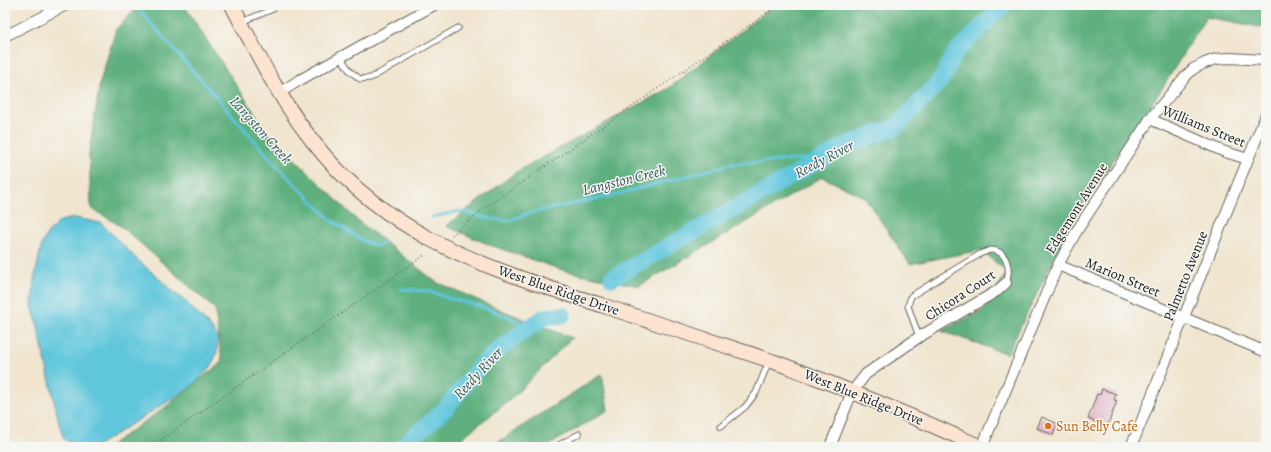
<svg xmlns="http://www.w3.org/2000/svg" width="1271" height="452" font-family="Alegreya,serif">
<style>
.forest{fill:#5eb07e;stroke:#3d664d}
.water{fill:#5fc6dc;stroke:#3e717c}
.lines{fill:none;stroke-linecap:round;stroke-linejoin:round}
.stream{stroke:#5fc6dc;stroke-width:3}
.river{stroke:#5fc6dc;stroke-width:17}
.building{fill:#dea7c2}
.lane-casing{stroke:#66625a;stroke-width:7}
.street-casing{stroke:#66625a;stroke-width:12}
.secondary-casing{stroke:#66625a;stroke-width:16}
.path{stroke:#66625a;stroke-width:1.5;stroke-dasharray:1 3;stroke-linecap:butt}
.lane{stroke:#fff;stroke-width:5}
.street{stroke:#fff;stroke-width:10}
.secondary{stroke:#fde4d1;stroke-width:14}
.food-dot{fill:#e8710a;stroke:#f6f6f2;stroke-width:1.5}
.labels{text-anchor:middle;stroke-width:3;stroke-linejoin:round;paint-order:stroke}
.street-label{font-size:14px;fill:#1c1c1c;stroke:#f6f6f2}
.food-label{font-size:14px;fill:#c56008;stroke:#f6f6f2;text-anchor:start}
.water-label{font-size:15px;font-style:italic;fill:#33585f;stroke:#f6f6f2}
</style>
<rect width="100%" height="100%" fill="#f6f6f2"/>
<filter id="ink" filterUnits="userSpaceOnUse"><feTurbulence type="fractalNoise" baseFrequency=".025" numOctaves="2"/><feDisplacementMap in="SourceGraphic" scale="8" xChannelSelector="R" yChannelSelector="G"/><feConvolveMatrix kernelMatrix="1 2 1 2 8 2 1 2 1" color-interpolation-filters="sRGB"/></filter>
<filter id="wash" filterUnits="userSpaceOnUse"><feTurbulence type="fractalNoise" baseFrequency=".012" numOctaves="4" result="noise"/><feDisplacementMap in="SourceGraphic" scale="16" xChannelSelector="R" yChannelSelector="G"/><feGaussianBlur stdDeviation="0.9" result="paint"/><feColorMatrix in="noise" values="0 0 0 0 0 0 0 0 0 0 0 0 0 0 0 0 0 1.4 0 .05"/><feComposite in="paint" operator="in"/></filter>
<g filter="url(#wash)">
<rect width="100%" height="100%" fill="#f0e5ce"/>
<path class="forest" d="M 140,5 L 184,5 L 267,132 L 357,220 L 436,282 L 501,310 L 572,338 L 510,400 L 450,447 L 108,447 L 164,408 L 222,362 L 215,309 L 122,227 L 91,208 L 89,153 L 100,82 L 116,29 Z
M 774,5 L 1266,5 L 1266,28 L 1206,17 L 1161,90 L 1075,217 L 1007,354 L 941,331 L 983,310 L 1007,272 L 981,250 L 910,264 L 864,197 L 822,177 L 639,286 L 565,271 L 490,245 L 446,226 L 516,172 L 669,88 Z
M 602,374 L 608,410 L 546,447 L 490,447 Z"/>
<path class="water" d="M 75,218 L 101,223 L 140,262 L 187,303 L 211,327 L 218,338 L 217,352 L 211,367 L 191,387 L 95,447 L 76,447 L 64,439 L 60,427 L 37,323 L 32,306 L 34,280 L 42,243 L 48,233 L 60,221 Z"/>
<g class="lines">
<path class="stream" d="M 137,5 L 141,12 L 279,168 L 330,219 L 363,241 L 377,246 L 384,242
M 432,217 L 461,211 L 486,218 L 508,221 L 529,213 L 611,196 L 731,164 L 824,158
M 401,289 L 428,291 L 448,298 L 476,305 L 508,316 L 528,328"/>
<path class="river" d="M 612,278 L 847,145 L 896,127 L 941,80 L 956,52 L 1004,5
M 402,447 L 446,408 L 480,366 L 499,349 L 528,328 L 545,317 L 563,315"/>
</g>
<g id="blocks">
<path class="building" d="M 1102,389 L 1116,394 L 1114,400 L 1117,401 L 1107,427 L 1088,419 L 1097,394 L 1100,395 Z
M 1042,417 L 1058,424 L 1053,435 L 1037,428 Z"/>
</g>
</g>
<g filter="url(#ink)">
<use href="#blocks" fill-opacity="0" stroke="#66625a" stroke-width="1"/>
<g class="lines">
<defs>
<path id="lane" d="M 242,22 L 273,9 L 276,5
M 341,58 L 350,71 L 360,79 L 371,78 L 458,28
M 919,337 L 908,306 L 911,296 L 980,254 C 983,253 987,251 990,250 C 1008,250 1011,270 1006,283
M 721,426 L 745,407 L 756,393 L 769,361
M 555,447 L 579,434"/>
<path id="street" d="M 5,36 L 66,5
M 279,93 L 298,81 L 434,5
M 1150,119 L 1225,152 L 1248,159
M 1058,265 L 1266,352
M 830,447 L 852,392 L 866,374 L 919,337 L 997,291 L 1006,283
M 982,447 L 1058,265 L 1076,232 L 1150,119 L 1184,78 L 1193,69 L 1205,63 L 1216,59 L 1229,58 L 1266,60
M 1131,447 L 1266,115"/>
<path id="secondary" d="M 232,5 C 259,58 285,110 324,155 C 353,189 391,218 430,239 C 484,268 546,287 604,306 C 660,324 716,343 772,361 C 843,387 912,416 981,447"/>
</defs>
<use href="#lane" class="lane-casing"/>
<use href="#street" class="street-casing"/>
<use href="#secondary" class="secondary-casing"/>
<path class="path" d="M 763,5 L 767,13
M 452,235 L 486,207 L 779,5
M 151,447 L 426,254"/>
<use href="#lane" class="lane"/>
<use href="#street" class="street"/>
<use href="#secondary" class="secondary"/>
</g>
</g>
<circle class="food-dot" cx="1048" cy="426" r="4"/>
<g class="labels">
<g class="street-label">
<text transform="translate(1204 126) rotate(22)" y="5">Williams Street</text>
<text transform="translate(1076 208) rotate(-58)" y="5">Edgemont Avenue</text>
<text transform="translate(1185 276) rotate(-68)" y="5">Palmetto Avenue</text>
<text transform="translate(1123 277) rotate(23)" y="5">Marion Street</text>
<text transform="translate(559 290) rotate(19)" y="5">West Blue Ridge Drive</text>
<text transform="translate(960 295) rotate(-33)" y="5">Chicora Court</text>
<text transform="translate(864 397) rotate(22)" y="5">West Blue Ridge Drive</text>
</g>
<g class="food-label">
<text x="1056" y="431">Sun Belly Cafe</text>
</g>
<g class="water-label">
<text transform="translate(261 130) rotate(48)" y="5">Langston Creek</text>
<text transform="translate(824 159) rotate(-28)" y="5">Reedy River</text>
<text transform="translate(624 180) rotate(-14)" y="5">Langston Creek</text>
<text transform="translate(478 373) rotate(-47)" y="5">Reedy River</text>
</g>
</g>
<rect width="1271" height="452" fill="none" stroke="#f6f6f2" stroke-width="20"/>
</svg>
